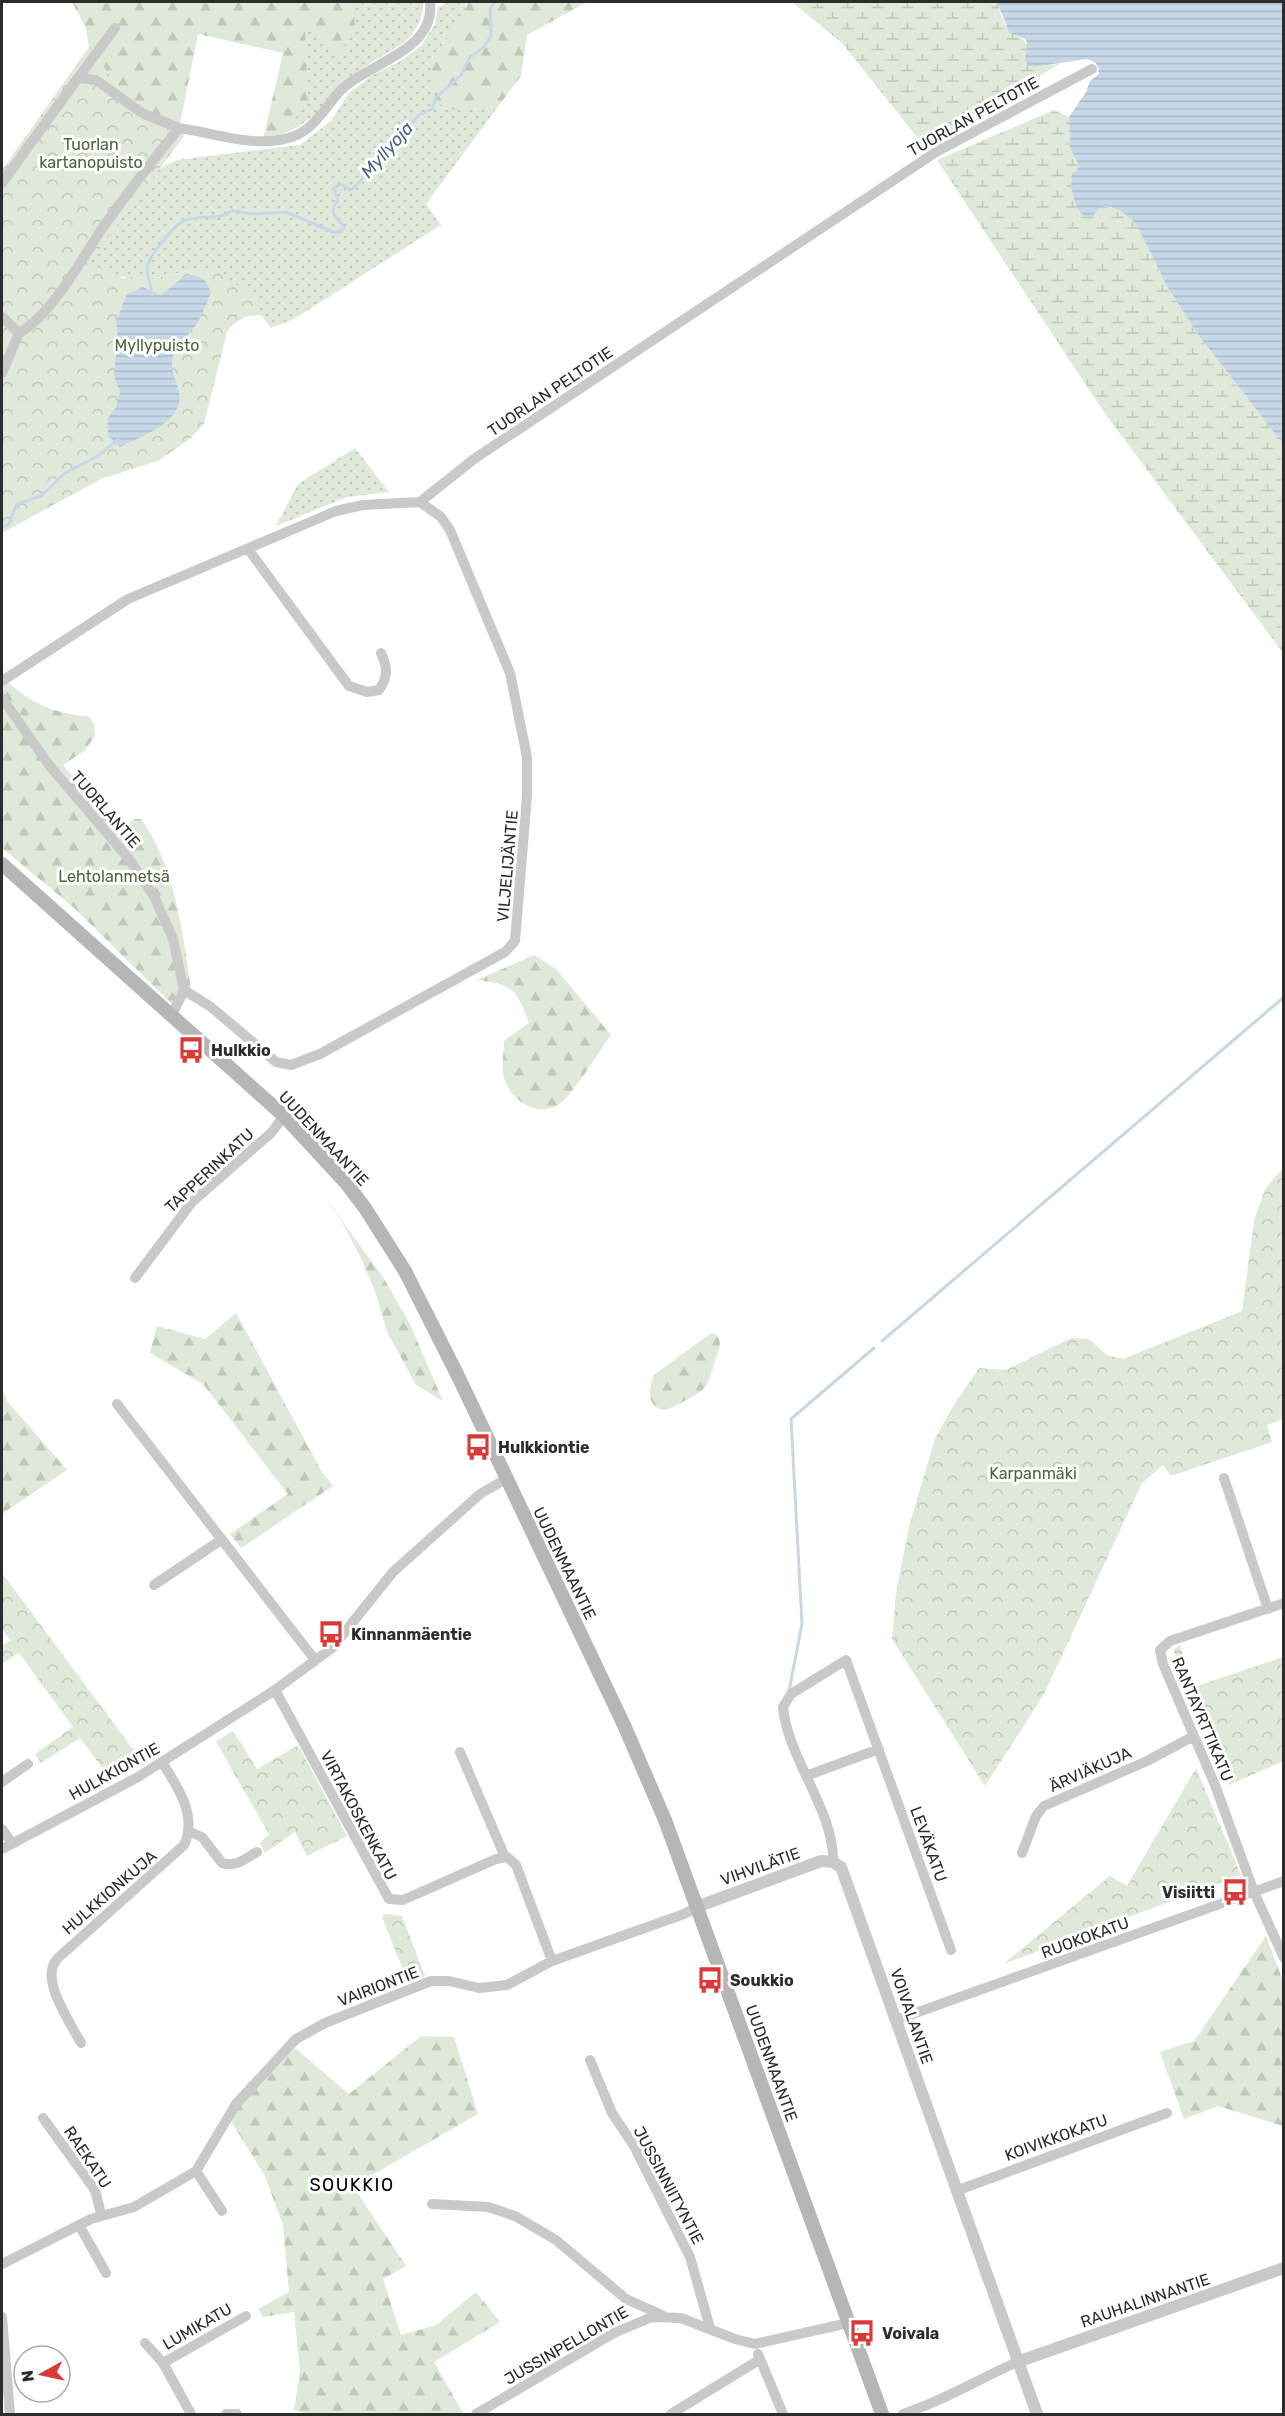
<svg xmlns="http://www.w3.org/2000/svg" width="1285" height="2416" font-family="Rubik,sans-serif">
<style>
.grass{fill:url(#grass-dots)}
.forest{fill:url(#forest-firs)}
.wetland{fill:url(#wetland-marsh)}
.park{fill:url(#park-crowns)}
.water{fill:url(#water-rules)}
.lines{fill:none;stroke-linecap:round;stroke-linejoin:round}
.stream{stroke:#c6d8e8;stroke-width:3}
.minor{stroke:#c9c9c9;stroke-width:10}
.tertiary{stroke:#c9c9c9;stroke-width:12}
.secondary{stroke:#b6b6b6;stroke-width:14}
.labels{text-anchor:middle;stroke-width:6;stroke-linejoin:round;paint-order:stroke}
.street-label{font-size:16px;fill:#2c2c2c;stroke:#fff}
.park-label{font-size:16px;fill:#4b643c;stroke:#fff}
.poi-label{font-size:16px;font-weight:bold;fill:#2c2c2c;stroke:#fff;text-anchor:start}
.water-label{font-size:18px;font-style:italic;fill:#3f6588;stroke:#fff}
.neighbourhood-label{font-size:18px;letter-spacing:1.5px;fill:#000;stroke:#fff}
</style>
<defs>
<pattern id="grass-dots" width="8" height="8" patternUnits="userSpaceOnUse" patternTransform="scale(1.5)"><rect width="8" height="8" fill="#e0e9d9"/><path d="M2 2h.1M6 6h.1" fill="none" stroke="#c0c8ba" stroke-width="1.8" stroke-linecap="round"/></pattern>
<pattern id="forest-firs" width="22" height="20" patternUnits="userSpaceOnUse" patternTransform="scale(1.5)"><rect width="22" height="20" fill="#e0e9d9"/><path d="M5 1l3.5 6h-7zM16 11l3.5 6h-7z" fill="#c0c8ba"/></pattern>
<pattern id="wetland-marsh" width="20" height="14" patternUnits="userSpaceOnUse" patternTransform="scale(1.5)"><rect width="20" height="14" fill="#e0e9d9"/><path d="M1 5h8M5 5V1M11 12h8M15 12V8" fill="none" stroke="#c0c8ba"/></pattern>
<pattern id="park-crowns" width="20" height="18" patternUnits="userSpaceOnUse" patternTransform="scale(1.5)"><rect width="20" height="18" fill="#e0e9d9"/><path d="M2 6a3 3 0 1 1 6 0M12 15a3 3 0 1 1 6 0" fill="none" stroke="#c0c8ba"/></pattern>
<pattern id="water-rules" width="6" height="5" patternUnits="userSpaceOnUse" patternTransform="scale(1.5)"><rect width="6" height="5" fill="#c6d8e8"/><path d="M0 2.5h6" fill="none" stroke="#aabac7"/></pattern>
</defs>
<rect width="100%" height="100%" fill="#fff"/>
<path class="grass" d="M 351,2 L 423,2 C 424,14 418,29 408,39 C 394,52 373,59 358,72 C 323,99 323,119 276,137 L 308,101 L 304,23 L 356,28 Z
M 449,2 L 466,2 L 464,14 L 456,28 L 432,58 L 474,110 L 500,104 L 426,204 L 441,225 L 294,319 L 271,328 L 261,315 L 255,297 L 194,270 L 154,278 L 103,276 L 79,265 L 159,169 L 177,160 L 300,145 L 331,121 L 348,94 L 372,75 L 401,61 L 421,46 L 435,24 L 438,7 Z
M 355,448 L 389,492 L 347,497 L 276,526 L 298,484 Z"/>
<path class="forest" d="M 72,2 L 351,2 L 356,28 L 340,53 L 305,24 L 308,101 L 287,130 L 276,137 L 263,139 L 283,53 L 198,34 L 180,123 L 143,109 L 127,99 L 89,47 L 86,28 Z
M 468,2 L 587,2 L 527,35 L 521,76 L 500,104 C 481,109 439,120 433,91 C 431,81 432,68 432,58 L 456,28 Z
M 5,680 C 34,705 51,712 89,717 L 94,724 L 95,736 L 85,750 L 63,765 L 93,801 L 117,825 L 125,825 L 134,819 L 141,819 C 177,870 183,936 192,996 L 184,990 L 175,1007 L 74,908 L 2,848 L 2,681 Z
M 534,955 L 556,969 L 611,1035 C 596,1056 582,1080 565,1099 C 544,1122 511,1103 504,1078 C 501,1067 504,1052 504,1041 L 529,1023 C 516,989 513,984 477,980 Z
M 320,1191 L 383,1277 L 410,1324 L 443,1401 L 416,1385 L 387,1332 L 376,1294 L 361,1258 L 343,1224 Z
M 236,1313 L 322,1472 L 333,1486 L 241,1548 L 230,1534 L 288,1494 L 203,1384 L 150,1353 L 157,1326 L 205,1339 Z
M 711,1333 L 717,1335 C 723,1344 718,1352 715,1361 C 712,1369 710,1382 704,1388 C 701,1393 668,1411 663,1410 C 645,1406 649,1385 655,1374 Z
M 2,1389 L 8,1402 L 67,1470 L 2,1514 Z
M 1266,1936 L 1283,1981 L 1283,2126 L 1218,2106 L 1184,2119 L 1160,2052 L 1194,2041 Z
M 421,2036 L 454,2037 L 478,2114 L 353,2186 L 406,2266 L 383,2279 L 401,2335 L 436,2325 L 476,2292 L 500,2322 L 434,2362 L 463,2413 L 461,2414 L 308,2414 L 294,2410 L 300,2371 L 294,2312 L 263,2317 L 258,2309 L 289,2292 L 283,2225 L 265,2176 L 232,2123 L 234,2113 L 295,2048 L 349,2094 Z"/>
<path class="wetland" d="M 792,2 L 997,2 L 1004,24 L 1028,44 L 1034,67 L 1059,64 L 925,147 L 842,43 Z
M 1054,110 L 1069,117 L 1070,148 L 1078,165 L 1077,171 L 1071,179 L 1073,188 L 1097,212 L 1101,207 L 1108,206 L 1122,212 L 1136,224 L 1168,288 L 1199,336 L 1283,444 L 1283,653 L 1104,412 L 937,160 Z"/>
<path class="park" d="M 89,47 L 127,99 L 143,109 L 180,123 L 184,136 L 89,263 L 124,279 L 126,277 L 154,278 L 194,270 L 215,270 L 255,297 L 261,315 C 245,315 237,319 227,332 L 204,424 L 191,438 L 160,460 L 101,479 L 2,533 L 2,170 Z
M 1283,1168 L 1283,1419 L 1267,1425 L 1272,1442 L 1171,1476 L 1163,1465 L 1142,1483 L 1044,1694 L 985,1786 L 892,1639 L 896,1592 L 909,1527 L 935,1438 L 955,1403 L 979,1368 L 1006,1370 L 1071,1338 L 1089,1339 L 1107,1355 L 1123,1359 L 1242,1311 L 1254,1221 L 1265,1189 Z
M 2,1573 L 144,1764 L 112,1781 L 80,1738 L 41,1763 L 35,1754 L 73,1727 L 19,1653 L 2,1664 L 2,1646 L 10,1640 L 2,1629 Z
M 1180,1645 L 1194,1687 L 1283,1657 L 1283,1761 L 1229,1785 L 1219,1754 L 1173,1650 Z
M 233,1731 L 257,1769 L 298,1745 L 347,1836 L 307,1856 L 295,1832 L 265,1853 L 260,1843 L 269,1834 L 216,1742 Z
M 1196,1768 L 1241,1875 L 1003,1964 L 1110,1876 L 1127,1886 Z
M 386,1914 L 402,1916 L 425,1976 L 408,1982 L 382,1917 Z"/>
<path class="water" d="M 997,2 L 1283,2 L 1283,444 L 1199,336 L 1168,288 L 1136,224 L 1122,212 L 1108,206 L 1101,207 L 1092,217 L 1084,217 C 1075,209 1069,185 1072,173 L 1077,171 L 1078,164 L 1070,148 L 1069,117 L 1086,92 L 1090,81 L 1099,74 C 1099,64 1095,61 1086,59 L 1034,67 L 1028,65 L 1025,59 L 1028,44 L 1025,39 L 1009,32 Z
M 186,275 C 202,275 206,279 211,293 C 206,304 200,322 192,330 C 184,339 177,343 173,356 C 169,369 176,379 179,391 C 185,422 142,436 120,447 L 108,436 L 108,418 L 116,407 L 120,392 L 114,376 L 118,337 L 116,322 L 127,294 L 144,288 L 161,295 Z"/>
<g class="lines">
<path class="stream" d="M 152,295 C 151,286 147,277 147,268 C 148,257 174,225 184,221 C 201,213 216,222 233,211 L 252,214 L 286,212 L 333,232 L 341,232 L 344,227 L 333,213 L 334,206 L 338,200 L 334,187 L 341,184 L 350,190 C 359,186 361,176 371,171 L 419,115 L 432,109 L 436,98 L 461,75 L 470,57 L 483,48 L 491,36 L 490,9 L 495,2
M 2,527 L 8,525 L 17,504 L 41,496 L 65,473 L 98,456 L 118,440
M 882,1341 L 1284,997
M 789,1691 L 802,1624 L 791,1419 L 874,1348"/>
<path class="minor" d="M 115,28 L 78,78 L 96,80 L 142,113 L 179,128
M 2,183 L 78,78
M 2,317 L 19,333 L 2,373
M 19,333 C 52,314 80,262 101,230 C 126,195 152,161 179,128 C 216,133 255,149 292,137 C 315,129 325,107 341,90 C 368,63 436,51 430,2
M 248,549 L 349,686 L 367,692 L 379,690 C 388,677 388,668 381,653
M 2,681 L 128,599 L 315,520 L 336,511 L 363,505 L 420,502 L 474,459 L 936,152 L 1092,69
M 2,698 L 49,765 L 129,859 L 154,896 L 173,939 L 184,990 L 172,1015
M 184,990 L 211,1007 L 276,1062 L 291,1065 L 320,1054 L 505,952 L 515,941 L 527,795 L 527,757 L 510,673 L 450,530 L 441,517 L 420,502
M 135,1278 L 192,1202 L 271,1133 L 284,1116
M 117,1404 L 315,1660
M 1224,1478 L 1268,1609
M 154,1585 L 221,1540
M 1284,1603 L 1170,1641 L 1160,1650 L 1163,1664 L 1215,1785 L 1254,1892 L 1284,1958
M 275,1690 L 389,1899 L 403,1900 L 496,1859 L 507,1857 L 516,1865 L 552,1961
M 460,1752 L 505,1857
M 806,1776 L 879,1749
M 2,1782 L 28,1764
M 2,1829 L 12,1843
M 188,1831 L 202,1837 L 222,1863 C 235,1868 246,1858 257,1852
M 2,1849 L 138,1777 L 275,1690 L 332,1648 L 393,1572 L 480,1494 L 506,1479
M 1022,1853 L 1036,1816 L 1044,1806 L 1147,1761 L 1194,1736
M 833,1862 C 835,1812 787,1757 783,1707 L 791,1694 L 846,1660 L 951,1950
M 896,2020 L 1284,1881
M 81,2043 C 70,2022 38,1977 58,1958 L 184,1845 C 198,1816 177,1786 162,1762
M 590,2060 L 612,2113 L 634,2146 L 690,2257 L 710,2328
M 43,2118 L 95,2190 L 101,2214
M 196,2171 L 222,2211
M 956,2191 L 1167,2113
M 432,2204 L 488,2207 L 515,2216 L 556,2240 L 626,2299 L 662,2315
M 79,2225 L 106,2273
M 2,2264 L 91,2219 L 134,2207 L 196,2171 L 236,2104 L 296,2039 L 325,2023 L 431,1981 L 449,1981 L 479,1988 L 507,1985 L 552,1961 L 684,1914 L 699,1906
M 2,2317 L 10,2414
M 145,2343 L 163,2363 L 191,2414
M 758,2354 L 783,2414
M 163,2363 L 246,2316
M 226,2414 L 237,2414
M 476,2414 L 614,2333 L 652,2317 L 681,2318 L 735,2339 L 755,2344 L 848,2323
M 671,2414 L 759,2360
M 903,2414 C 943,2401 979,2379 1017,2362"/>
<path class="tertiary" d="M 699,1906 L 821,1861 L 833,1862 L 841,1867 L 1037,2414
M 1017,2362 L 1284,2268"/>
<path class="secondary" d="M 2,864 L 284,1116 L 346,1183 L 365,1208 L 405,1271 L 458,1376 L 624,1725 L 665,1820 L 882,2414"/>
</g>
<defs>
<symbol id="bus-bare" viewBox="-9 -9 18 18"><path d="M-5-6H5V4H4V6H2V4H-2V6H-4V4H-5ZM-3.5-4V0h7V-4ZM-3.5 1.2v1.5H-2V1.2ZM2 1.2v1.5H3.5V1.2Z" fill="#d93a37" stroke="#fff" stroke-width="2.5" paint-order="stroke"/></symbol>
</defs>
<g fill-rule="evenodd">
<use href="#bus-bare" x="172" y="1031" width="38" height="38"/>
<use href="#bus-bare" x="459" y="1428" width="38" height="38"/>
<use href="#bus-bare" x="312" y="1615" width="38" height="38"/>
<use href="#bus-bare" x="1216" y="1873" width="38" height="38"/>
<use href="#bus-bare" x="691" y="1961" width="38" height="38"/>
<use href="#bus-bare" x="843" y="2314" width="38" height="38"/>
</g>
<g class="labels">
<g class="street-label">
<text transform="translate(973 116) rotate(-29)" y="6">TUORLAN PELTOTIE</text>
<text transform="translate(550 391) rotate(-34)" y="6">TUORLAN PELTOTIE</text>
<text transform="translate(106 809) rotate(49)" y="6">TUORLANTIE</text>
<text transform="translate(507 866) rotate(-85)" y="6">VILJELIJÄNTIE</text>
<text transform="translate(324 1138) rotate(47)" y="6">UUDENMAANTIE</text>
<text transform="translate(209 1170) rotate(-43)" y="6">TAPPERINKATU</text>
<text transform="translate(565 1563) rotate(64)" y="6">UUDENMAANTIE</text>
<text transform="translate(1203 1719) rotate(67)" y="6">RANTAYRTTIKATU</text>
<text transform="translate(1090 1769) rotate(-24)" y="6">ÄRVIÄKUJA</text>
<text transform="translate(114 1771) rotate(-29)" y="6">HULKKIONTIE</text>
<text transform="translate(359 1815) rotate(62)" y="6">VIRTAKOSKENKATU</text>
<text transform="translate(929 1844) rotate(70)" y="6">LEVÄKATU</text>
<text transform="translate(760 1866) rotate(-20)" y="6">VIHVILÄTIE</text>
<text transform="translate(109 1892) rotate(-41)" y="6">HULKKIONKUJA</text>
<text transform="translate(1085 1937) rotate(-20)" y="6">RUOKOKATU</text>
<text transform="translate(378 1986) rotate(-21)" y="6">VAIRIONTIE</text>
<text transform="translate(912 2016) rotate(71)" y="6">VOIVALANTIE</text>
<text transform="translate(772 2063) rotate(70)" y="6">UUDENMAANTIE</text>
<text transform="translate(1056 2137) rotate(-20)" y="6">KOIVIKKOKATU</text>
<text transform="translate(88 2157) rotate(56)" y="6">RAEKATU</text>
<text transform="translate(669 2185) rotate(62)" y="6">JUSSINNIITYNTIE</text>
<text transform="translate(1145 2300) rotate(-19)" y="6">RAUHALINNANTIE</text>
<text transform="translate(197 2326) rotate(-30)" y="6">LUMIKATU</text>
<text transform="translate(566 2345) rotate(-30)" y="6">JUSSINPELLONTIE</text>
</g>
<g class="park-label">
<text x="91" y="150">Tuorlan<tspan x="91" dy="18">kartanopuisto</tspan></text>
<text x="157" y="351">Myllypuisto</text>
<text x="114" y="882">Lehtolanmetsä</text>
<text x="1033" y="1479">Karpanmäki</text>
</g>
<g class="poi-label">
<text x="211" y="1056">Hulkkio</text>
<text x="498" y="1453">Hulkkiontie</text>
<text x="351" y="1640">Kinnanmäentie</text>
<text x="1215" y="1898" text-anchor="end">Visiitti</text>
<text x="730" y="1986">Soukkio</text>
<text x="882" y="2339">Voivala</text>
</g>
<g class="water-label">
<text transform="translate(387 150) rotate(-48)" y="6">Myllyoja</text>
</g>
<g class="neighbourhood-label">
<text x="352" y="2191">SOUKKIO</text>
</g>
</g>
<rect width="1285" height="2416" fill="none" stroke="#2c2c2c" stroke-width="6"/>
<g transform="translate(42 2374) rotate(262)"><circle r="28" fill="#ffffff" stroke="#ababab" stroke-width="1.5"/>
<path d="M0-4.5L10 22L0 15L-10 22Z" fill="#d93a37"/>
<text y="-9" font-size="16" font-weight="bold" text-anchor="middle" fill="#2c2c2c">N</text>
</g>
</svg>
